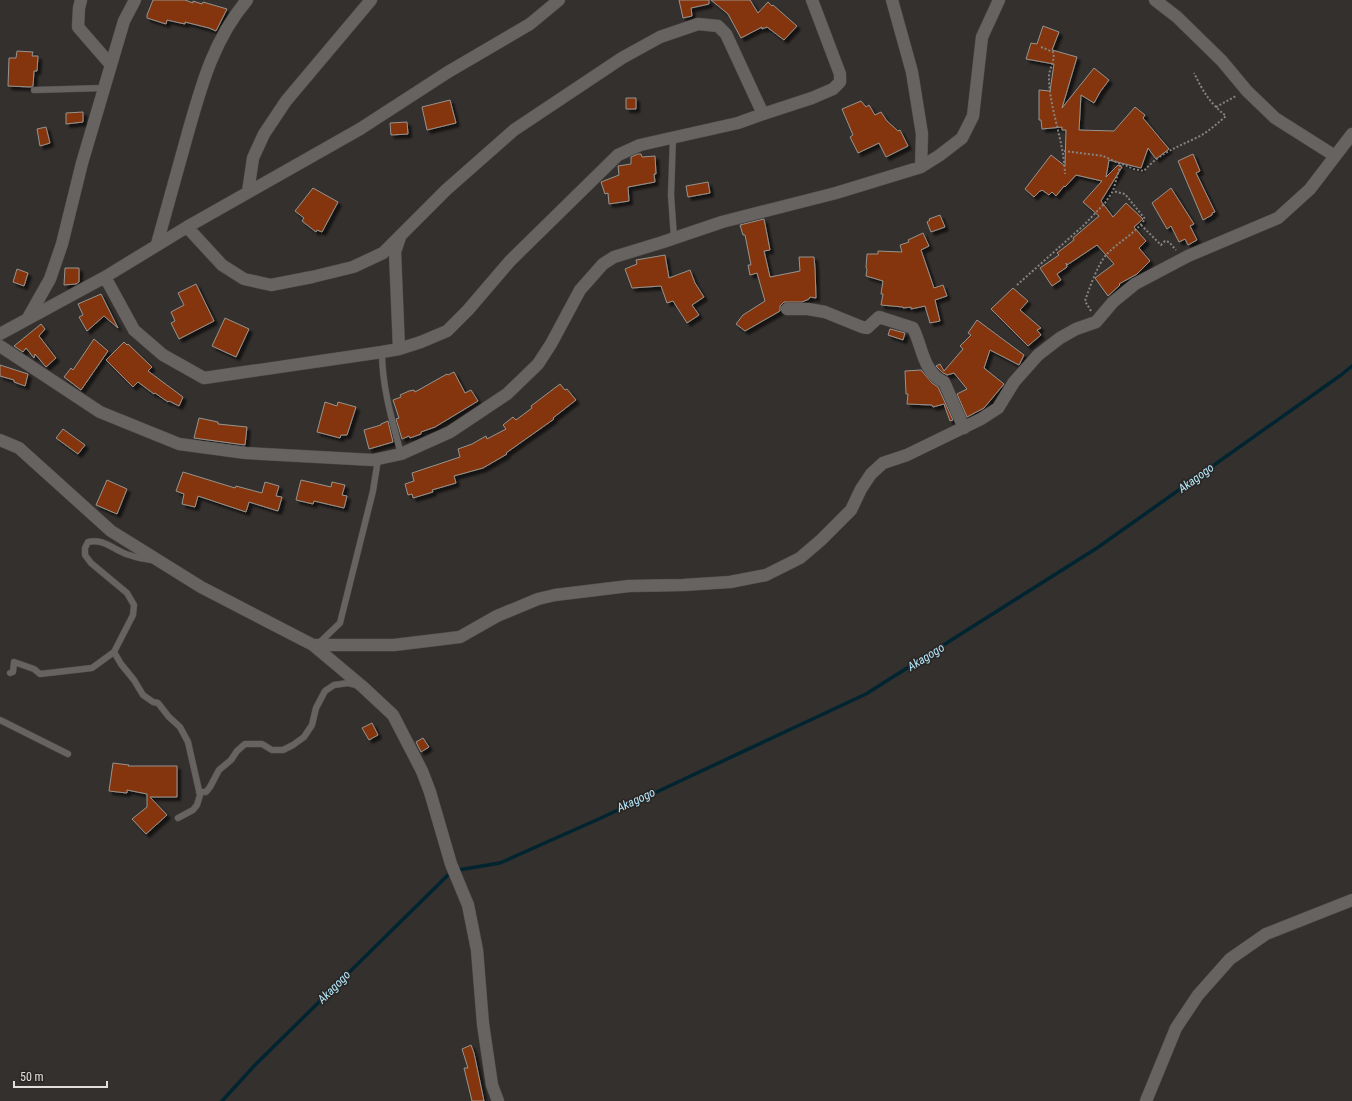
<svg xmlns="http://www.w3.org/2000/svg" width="1352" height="1101" font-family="'Roboto Condensed',sans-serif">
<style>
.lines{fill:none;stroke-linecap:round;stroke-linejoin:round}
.stream{stroke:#002531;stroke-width:3.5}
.building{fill:#843607;stroke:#979391;filter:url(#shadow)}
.service-casing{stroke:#4e4b4a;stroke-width:7}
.minor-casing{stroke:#4e4b4a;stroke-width:13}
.secondary-casing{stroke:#4e4b4a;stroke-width:13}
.path{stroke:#868381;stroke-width:2;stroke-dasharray:2 2;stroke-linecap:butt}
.service{stroke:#676361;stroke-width:6}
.minor{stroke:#676361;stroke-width:12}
.secondary{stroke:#676361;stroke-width:12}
.labels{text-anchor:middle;stroke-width:3.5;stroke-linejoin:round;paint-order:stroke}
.water-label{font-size:12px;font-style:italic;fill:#b4e8fc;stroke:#292624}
</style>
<defs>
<filter id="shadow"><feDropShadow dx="3.5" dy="3.5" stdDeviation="1" flood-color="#0009"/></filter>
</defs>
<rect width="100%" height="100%" fill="#33302e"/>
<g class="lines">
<path class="stream" d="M 458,870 L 500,863 L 601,818 L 866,694 L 1097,548 L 1341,375 L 1352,366
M 222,1101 L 256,1064 L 448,875"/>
</g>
<path class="building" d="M 153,0 L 185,0 L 193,3 L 193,1 L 202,4 L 203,2 L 227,9 L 216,31 L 209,28 L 185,22 L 185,24 L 167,20 L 166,24 L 147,18 L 147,15 Z
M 679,0 L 709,0 L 709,4 L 691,8 L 692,16 L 683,18 Z
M 711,0 L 750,0 L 758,13 L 768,2 L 772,6 L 773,5 L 797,26 L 784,40 L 767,27 L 762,29 L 762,27 L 741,38 L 728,14 Z
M 1043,26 L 1059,32 L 1052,50 L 1077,57 L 1062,108 L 1094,68 L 1109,80 L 1100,92 L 1094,103 L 1081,95 L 1079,130 L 1114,131 L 1135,107 L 1145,115 L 1143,118 L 1169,149 L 1156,159 L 1148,148 L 1141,168 L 1109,160 L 1106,177 L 1118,165 L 1122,167 L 1101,201 L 1113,217 L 1126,203 L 1143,219 L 1134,227 L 1146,241 L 1139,248 L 1150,261 L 1137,274 L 1119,284 L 1120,285 L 1108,296 L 1095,278 L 1114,264 L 1097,245 L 1067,265 L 1066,263 L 1067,267 L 1057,274 L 1061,280 L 1052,286 L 1040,268 L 1059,255 L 1057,253 L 1074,240 L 1073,238 L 1099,216 L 1083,202 L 1102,181 L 1076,175 L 1065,187 L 1064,186 L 1056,196 L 1052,192 L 1049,195 L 1042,190 L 1041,191 L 1040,191 L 1034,197 L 1025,189 L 1051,155 L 1065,166 L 1066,130 L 1062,130 L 1062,127 L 1042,129 L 1041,120 L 1039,120 L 1039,90 L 1050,91 L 1054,64 L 1026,59 L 1031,43 L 1037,44 Z
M 17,51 L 33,52 L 32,56 L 38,56 L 37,71 L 34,71 L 33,86 L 31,87 L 8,86 L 9,58 L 16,58 Z
M 626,98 L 636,98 L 636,109 L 626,109 Z
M 450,100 L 456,123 L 427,130 L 422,107 Z
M 861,101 L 866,107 L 869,105 L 875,115 L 881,112 L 887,121 L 898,131 L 900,130 L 908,146 L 886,157 L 879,143 L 858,153 L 850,137 L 853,135 L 842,109 Z
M 83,112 L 83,122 L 66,124 L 66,113 Z
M 407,122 L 408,134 L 391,135 L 390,123 Z
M 46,127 L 50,143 L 40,146 L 37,129 Z
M 638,154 L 641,154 L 642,157 L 655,156 L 656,174 L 654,174 L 655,182 L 628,187 L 629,201 L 609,204 L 608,193 L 605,194 L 601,182 L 619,175 L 618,166 L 631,164 L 631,157 Z
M 1193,154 L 1200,171 L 1196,173 L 1215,212 L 1212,213 L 1212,215 L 1203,220 L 1178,161 Z
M 708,182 L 710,193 L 688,197 L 686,186 Z
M 313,188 L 338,202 L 322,232 L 317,230 L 316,232 L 302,221 L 304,218 L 295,211 Z
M 1171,188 L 1194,224 L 1190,226 L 1197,240 L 1188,245 L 1185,239 L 1179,242 L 1171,226 L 1167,229 L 1152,203 Z
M 940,215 L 945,227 L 931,232 L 927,222 L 930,220 L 929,219 Z
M 764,219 L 770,250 L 764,251 L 770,277 L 800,271 L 799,257 L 814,257 L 815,268 L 816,298 L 810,297 L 809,299 L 802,302 L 784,302 L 780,306 L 780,311 L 745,331 L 736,324 L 743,315 L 765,301 L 757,273 L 750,275 L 748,265 L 751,265 L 745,235 L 743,235 L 740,225 Z
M 923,233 L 929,246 L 921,250 L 934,288 L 943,285 L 947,296 L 935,300 L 940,321 L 930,323 L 925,306 L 911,309 L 911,307 L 903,308 L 903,307 L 881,305 L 883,294 L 881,294 L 883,281 L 866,276 L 867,269 L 866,268 L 867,254 L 878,254 L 878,251 L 902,252 L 900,245 L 909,242 L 908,240 Z
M 665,255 L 669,278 L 690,270 L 695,283 L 704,297 L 692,305 L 699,315 L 687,323 L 673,301 L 667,303 L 661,286 L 632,288 L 625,269 L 637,264 L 636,260 Z
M 65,268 L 79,268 L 79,282 L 76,284 L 64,285 Z
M 17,269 L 28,273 L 24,286 L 13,282 Z
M 196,284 L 214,321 L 179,339 L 171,323 L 175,321 L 171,312 L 184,305 L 178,293 Z
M 1013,288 L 1028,301 L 1020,310 L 1041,328 L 1037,330 L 1041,335 L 1028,346 L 991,309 Z
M 101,294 L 118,328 L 104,316 L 87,331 L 79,317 L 83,315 L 78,304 Z
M 225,318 L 249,329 L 236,357 L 212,346 Z
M 977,320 L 1024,355 L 1019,365 L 990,350 L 984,368 L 1004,384 L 984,408 L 967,417 L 957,394 L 967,389 L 954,373 L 947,375 L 942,372 L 936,366 L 940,364 L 944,371 L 963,349 L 960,346 L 971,335 L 968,333 Z
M 41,324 L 45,329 L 39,336 L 56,358 L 46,367 L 35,354 L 34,358 L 26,348 L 23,352 L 14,346 Z
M 890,329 L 905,333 L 903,340 L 888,335 Z
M 94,339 L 108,351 L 81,390 L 64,377 L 71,368 L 73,370 Z
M 124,342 L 127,345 L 128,344 L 152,367 L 148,371 L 183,397 L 179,406 L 169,401 L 168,402 L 155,393 L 154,394 L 138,382 L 133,387 L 106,360 Z
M 0,365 L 28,374 L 25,386 L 14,382 L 14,380 L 0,376 Z
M 921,370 L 932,383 L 938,387 L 953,420 L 950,421 L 944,404 L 933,407 L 932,405 L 907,404 L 908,394 L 906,394 L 905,371 Z
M 454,372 L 465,393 L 471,390 L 478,401 L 435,427 L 421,432 L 421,434 L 410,438 L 409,436 L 402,439 L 396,419 L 399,418 L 393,400 L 401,397 L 400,395 L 409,391 L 414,390 L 415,392 L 447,374 L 448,375 Z
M 560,384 L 565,390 L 567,389 L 576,400 L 553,418 L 554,419 L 506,453 L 507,454 L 483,468 L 454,476 L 456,483 L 432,490 L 433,492 L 413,498 L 412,494 L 408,495 L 405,484 L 414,481 L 412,473 L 460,457 L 458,449 L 472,444 L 486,436 L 487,439 L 506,429 L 503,425 L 513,417 L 516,420 L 532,408 L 531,406 Z
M 325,402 L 337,406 L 338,402 L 356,407 L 347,435 L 341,435 L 340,438 L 317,432 Z
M 199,418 L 218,422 L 218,424 L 247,427 L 245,445 L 194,438 Z
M 388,421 L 393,442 L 369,449 L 364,430 L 381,425 L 381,424 Z
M 63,429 L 85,445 L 78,454 L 56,438 Z
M 183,472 L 235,488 L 236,486 L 262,493 L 265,482 L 279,486 L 276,496 L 282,497 L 278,511 L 249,502 L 246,512 L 198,496 L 195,507 L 182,504 L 184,494 L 176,491 Z
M 107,480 L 127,489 L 117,514 L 96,505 Z
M 301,480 L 331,487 L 332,482 L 345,485 L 342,495 L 347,496 L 344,508 L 314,501 L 313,504 L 296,500 Z
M 372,723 L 378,735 L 369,740 L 362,728 Z
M 423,738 L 429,747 L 421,752 L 416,742 Z
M 113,763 L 129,765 L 128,766 L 177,766 L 177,797 L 150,797 L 167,815 L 146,834 L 132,819 L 147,807 L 147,794 L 127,790 L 127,793 L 109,791 Z
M 471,1045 L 474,1053 L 484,1101 L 472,1101 L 464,1068 L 468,1068 L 462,1049 Z"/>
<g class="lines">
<defs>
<path id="service" d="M 34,90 L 104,88
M 673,137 L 671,195 L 674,238
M 382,352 C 382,387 392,420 401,454
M 318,644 L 340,623 L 373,491 L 378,459
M 114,652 L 121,664 L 134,680 L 143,695 L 153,702 L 158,703 L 169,717 L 180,727 L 188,742 L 200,795 L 197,805 L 193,810 L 178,818
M 10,673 L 13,672 L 14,662 L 34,669 L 40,674 L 92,668 L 114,652 L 133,615 L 134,605 L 127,593 L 91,563 L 85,555 L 85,548 L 88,542 C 102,538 113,549 126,554 C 134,557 143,559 151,560
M 0,720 L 68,754
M 199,792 L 206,792 L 210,787 L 219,770 L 231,760 L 237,751 L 245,744 L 262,744 L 272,750 L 283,750 L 293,745 L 304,737 L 312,725 L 316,708 L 325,691 L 334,685 L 348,683 L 356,685"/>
<path id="minor" d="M 81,0 L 79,8 L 78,27 L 111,65
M 892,0 L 912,72 L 922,134 L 921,167
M 1155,0 L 1177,17 L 1222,61 L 1247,91 L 1275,118 L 1335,156
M 248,192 L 253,158 L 264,134 L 286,101 L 371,0
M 187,227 L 222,265 L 244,279 L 271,285 L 312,277 L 353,267 L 383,253 L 446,190 L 514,130 L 622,58 L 660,37 L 698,24 L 718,26 L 726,34 L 763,114
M 157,244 C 167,208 177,172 187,136 C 201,87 213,40 247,0
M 105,277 L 134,330 L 163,355 L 204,378 L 382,352 L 399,349 L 421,342 L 447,331 L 468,310 L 510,261 L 618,155 L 640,145 L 738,123 L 763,114 L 812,98 L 833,89 L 840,82 L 840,74 L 812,0
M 787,309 L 808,309 L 825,312 L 862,327 L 867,328 L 879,317 L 913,328 C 922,345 923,373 944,382 L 964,428
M 28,318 L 50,279 L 62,244 L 82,163 L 124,21 L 135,0
M 0,334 L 105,277 L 187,227 L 360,129 L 448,72 L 530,24 L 559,0
M 0,346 L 100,412 L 179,444 L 246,453 L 373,460 L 401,454 L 450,432 L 507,394 L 538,364 L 551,344 L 580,290 L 603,264 L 614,257 L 663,242 L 722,222 L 836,193 L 921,167 L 940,155 L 962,138 L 973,116 L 982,37 L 999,0
M 399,349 L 395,252 L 400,237
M 0,440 L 19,448 L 111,531 L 201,587 L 313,645 L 363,687 L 393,715 L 422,771 L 430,792 L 451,864 L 468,905 L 477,950 L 483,1024 L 492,1085 L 498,1101
M 313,645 L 394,645 L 460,637 L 497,616 L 538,599 L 555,595 L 629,586 L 683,585 L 730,582 L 766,575 L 800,558 L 821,540 L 851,510 L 861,489 L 871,474 L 883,463 L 907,455 L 981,419 L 998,408 L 1014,382 L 1038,355 L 1060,338 L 1076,329 L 1096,322 L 1113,302 L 1135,284 L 1188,256 L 1278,218 L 1310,189 L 1352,134"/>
<path id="secondary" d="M 1146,1101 L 1176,1028 L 1198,995 L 1230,959 L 1266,934 L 1352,900"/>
</defs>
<use href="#service" class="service-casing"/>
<use href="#minor" class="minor-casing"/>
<use href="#secondary" class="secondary-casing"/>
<path class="path" d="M 1041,47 L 1053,52 C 1056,60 1048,70 1049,79 C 1050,111 1064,141 1065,174
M 1216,107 L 1236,96
M 1064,151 L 1103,156 L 1114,161 L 1134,169 L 1144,171 C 1159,153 1178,147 1198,137 C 1208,132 1217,124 1226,116 C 1209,102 1204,93 1194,73
M 1141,225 L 1161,245 L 1165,241 L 1169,242 L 1176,250
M 1017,285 L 1083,226 L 1105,203 L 1113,191 L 1121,163
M 1091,311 L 1085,301 C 1089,289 1098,264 1106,255 C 1118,242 1135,234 1145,219 L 1125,194 L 1113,191"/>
<use href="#service" class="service"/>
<use href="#minor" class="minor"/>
<use href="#secondary" class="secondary"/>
</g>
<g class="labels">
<g class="water-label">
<text transform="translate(1196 478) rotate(-36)" y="4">Akagogo</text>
<text transform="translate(926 657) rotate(-32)" y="4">Akagogo</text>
<text transform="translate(636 800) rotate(-25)" y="4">Akagogo</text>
<text transform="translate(334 987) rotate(-45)" y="4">Akagogo</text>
</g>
</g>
<path d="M14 1081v6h93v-6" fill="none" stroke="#e1dedd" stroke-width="2"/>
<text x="20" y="1081" font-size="12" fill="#e1dedd" stroke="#292624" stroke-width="3" paint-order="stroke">50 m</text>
</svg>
